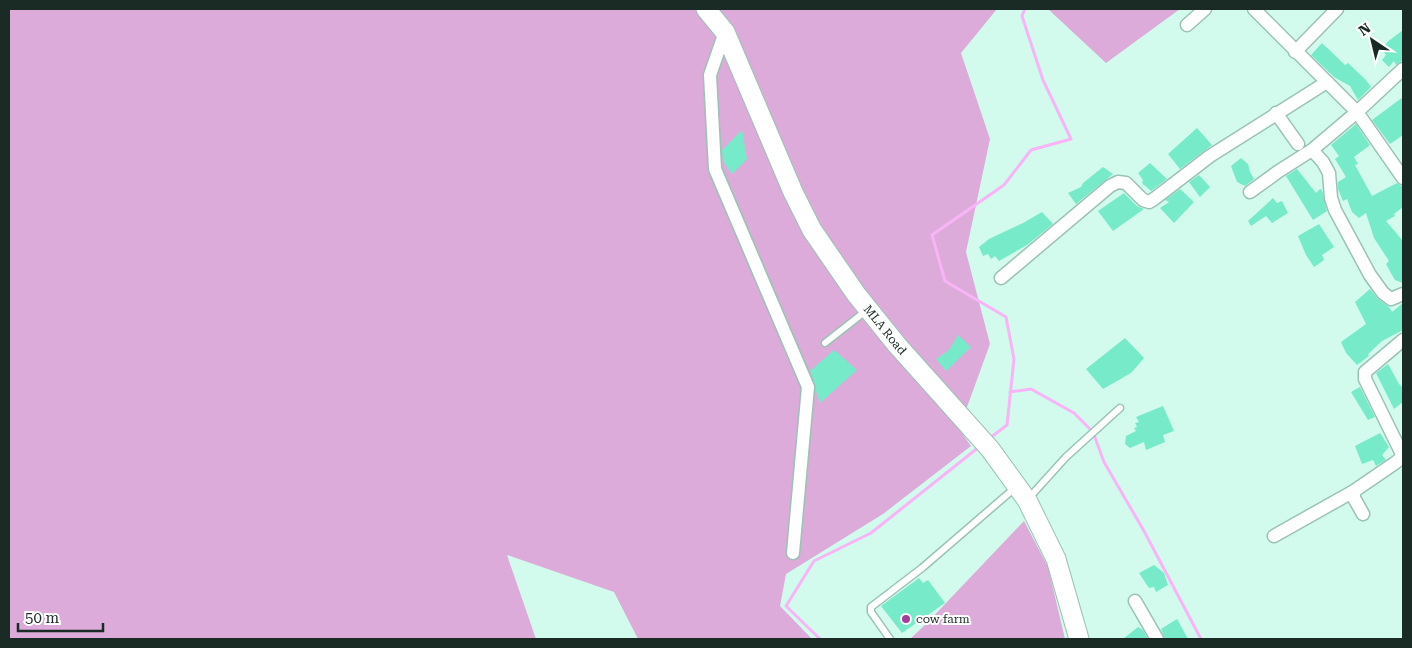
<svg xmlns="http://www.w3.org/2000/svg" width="1412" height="648" font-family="'Roboto Serif',serif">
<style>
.green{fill:#dcabd9}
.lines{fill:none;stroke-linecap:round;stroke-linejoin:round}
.stream{stroke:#f8b4f6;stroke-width:3}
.building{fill:#76eac9}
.lane-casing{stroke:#9bc2b5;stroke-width:9}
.street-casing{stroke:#9bc2b5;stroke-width:15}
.secondary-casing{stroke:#9bc2b5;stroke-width:21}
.lane{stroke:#fff;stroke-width:6}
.street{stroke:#fff;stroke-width:12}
.secondary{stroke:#fff;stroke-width:19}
.poi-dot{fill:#a23da2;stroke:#fff;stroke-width:2}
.labels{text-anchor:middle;stroke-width:4;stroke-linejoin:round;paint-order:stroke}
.street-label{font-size:12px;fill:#1a2a25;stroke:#fff}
.poi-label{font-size:12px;fill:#1a2a25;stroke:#fff;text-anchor:start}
</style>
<rect width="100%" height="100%" fill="#d2fbed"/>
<path class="green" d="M 9,9 L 997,9 L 961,53 L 990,139 L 966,252 L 990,344 L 959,429 L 971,446 L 883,514 L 786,574 L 780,606 L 812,639 L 638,639 L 614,592 L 507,555 L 536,639 L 9,639 Z
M 1048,9 L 1180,9 L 1106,63 Z
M 1024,521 L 1048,567 L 1065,639 L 910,639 L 926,624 Z"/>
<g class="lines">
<path class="stream" d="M 1010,392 L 1031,389 L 1074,413 L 1093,432 L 1104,462 L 1144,531 L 1201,639
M 990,438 L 1007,425 L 1014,359 L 1006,317 L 945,281 L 932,235 L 1004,185 L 1031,150 L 1071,139 L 1043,80 L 1022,16 L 1025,9
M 820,639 L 786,606 L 814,561 L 871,533 L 979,447"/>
</g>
<path class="building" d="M 1403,30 L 1403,60 L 1396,65 L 1394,61 L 1389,67 L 1382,60 L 1386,55 L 1382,49 L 1390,39 L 1390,40 Z
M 1322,43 L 1345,65 L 1348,63 L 1366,80 L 1371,87 L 1358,100 L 1350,86 L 1334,77 L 1311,55 Z
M 1403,97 L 1403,135 L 1390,144 L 1372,120 Z
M 1356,124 L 1370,145 L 1354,157 L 1358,164 L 1355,165 L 1372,196 L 1397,183 L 1403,187 L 1403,207 L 1394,214 L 1395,216 L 1386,221 L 1403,241 L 1403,283 L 1395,280 L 1392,275 L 1386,264 L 1389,261 L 1374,238 L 1366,213 L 1359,218 L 1352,212 L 1347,199 L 1343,201 L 1338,189 L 1338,182 L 1346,177 L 1335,159 L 1339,156 L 1331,145 Z
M 1197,128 L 1212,145 L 1180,169 L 1168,154 Z
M 742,130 L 747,159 L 732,174 L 723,161 L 722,150 Z
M 1241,158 L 1248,164 L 1250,172 L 1254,179 L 1245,186 L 1237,182 L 1231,166 Z
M 1150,163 L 1167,179 L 1151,191 L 1142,183 L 1143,180 L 1138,173 Z
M 1103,167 L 1113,174 L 1076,204 L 1068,193 L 1081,187 L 1083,183 Z
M 1297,169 L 1316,193 L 1320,189 L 1322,190 L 1327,211 L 1313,220 L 1286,176 Z
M 1199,175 L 1210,187 L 1200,197 L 1189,182 Z
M 1180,189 L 1194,202 L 1174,223 L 1160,208 L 1169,202 L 1165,200 Z
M 1124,193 L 1137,206 L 1144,209 L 1113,231 L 1098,211 Z
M 1273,198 L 1277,203 L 1282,201 L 1288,213 L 1272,223 L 1266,216 L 1251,226 L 1248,221 Z
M 1042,212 L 1053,224 L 1027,245 L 999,261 L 995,256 L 991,259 L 988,254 L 983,256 L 979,247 L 989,239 L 1023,223 Z
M 1319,224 L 1334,247 L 1322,255 L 1324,260 L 1314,267 L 1306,255 L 1298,236 Z
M 1370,289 L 1378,299 L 1389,307 L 1392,312 L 1403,303 L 1403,330 L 1382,341 L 1368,354 L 1369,356 L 1357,365 L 1346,353 L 1341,342 L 1366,324 L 1355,302 Z
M 958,335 L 971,347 L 946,371 L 936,359 L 949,350 Z
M 1125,338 L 1144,358 L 1131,373 L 1103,389 L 1086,369 Z
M 834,350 L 857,370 L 820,403 L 816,391 L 815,384 L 810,371 Z
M 1388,364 L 1399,384 L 1403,388 L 1403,402 L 1394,409 L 1376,373 Z
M 1360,387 L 1375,417 L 1368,420 L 1351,392 Z
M 1163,406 L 1174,431 L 1163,435 L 1165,442 L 1146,450 L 1144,442 L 1130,448 L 1125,444 L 1126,436 L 1136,431 L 1134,428 L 1137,427 L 1135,423 L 1139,422 L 1136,417 Z
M 1380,433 L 1389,447 L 1382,455 L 1386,460 L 1376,466 L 1373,460 L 1362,464 L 1355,446 Z
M 1154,565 L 1164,573 L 1168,585 L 1156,592 L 1154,587 L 1149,588 L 1139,573 Z
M 919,578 L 923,583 L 928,580 L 945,603 L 902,633 L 881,606 Z
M 1177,619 L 1188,639 L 1165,639 L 1161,629 Z
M 1138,627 L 1143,630 L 1148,639 L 1123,639 Z"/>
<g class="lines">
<defs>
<path id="lane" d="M 825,343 L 867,310
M 1028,499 L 1066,457 L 1120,408
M 890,639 L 871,612 L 871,607 L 922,568 L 1016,487"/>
<path id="street" d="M 1254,9 L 1357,112 L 1403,178
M 1187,25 L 1205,9
M 725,32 L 710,75 L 715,169 L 808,387 L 793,553
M 1295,52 L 1337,9
M 1276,113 L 1298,144
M 1312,150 L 1323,162 L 1329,173 L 1331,198 L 1335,210 L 1370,275 L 1383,293 L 1391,299 L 1403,294
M 1250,192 L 1279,171 L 1312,150 L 1357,112 L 1403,69
M 1001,278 L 1110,186 L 1118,182 L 1126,183 L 1143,200 L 1149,202 L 1154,199 L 1210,156 L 1327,82
M 1363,514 L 1354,498 L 1354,491 L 1395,463 L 1400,459 L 1402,454 L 1365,379 L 1365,372 L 1403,340
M 1274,536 L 1354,491
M 1135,601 L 1157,639"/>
<g id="secondary">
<path id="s1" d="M 706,9 L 725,32 L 793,192 L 812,230 L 856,294 L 897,345 L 990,449 L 1027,500 L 1056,559 L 1079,639"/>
</g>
</defs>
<use href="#lane" class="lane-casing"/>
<use href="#street" class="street-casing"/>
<use href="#secondary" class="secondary-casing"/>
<use href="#lane" class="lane"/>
<use href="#street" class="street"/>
<use href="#secondary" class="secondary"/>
</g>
<circle class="poi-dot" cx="906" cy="619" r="5"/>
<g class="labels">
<g class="street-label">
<text dy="4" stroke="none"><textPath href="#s1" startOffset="370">MLA Road</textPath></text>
</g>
<g class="poi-label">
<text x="916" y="623">cow farm</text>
</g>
</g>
<rect width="1412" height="648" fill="none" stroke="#1a2a25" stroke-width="20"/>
<g transform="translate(1372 40) rotate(325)" stroke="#ffffff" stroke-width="4" paint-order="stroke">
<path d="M0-4L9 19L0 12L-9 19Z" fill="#1a2a25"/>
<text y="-8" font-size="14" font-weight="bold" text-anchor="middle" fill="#1a2a25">N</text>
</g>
<path d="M18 623v8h85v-8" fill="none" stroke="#1a2a25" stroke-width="2.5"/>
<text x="25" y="623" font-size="15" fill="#1a2a25" stroke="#ffffff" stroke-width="4" paint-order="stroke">50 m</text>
</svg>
